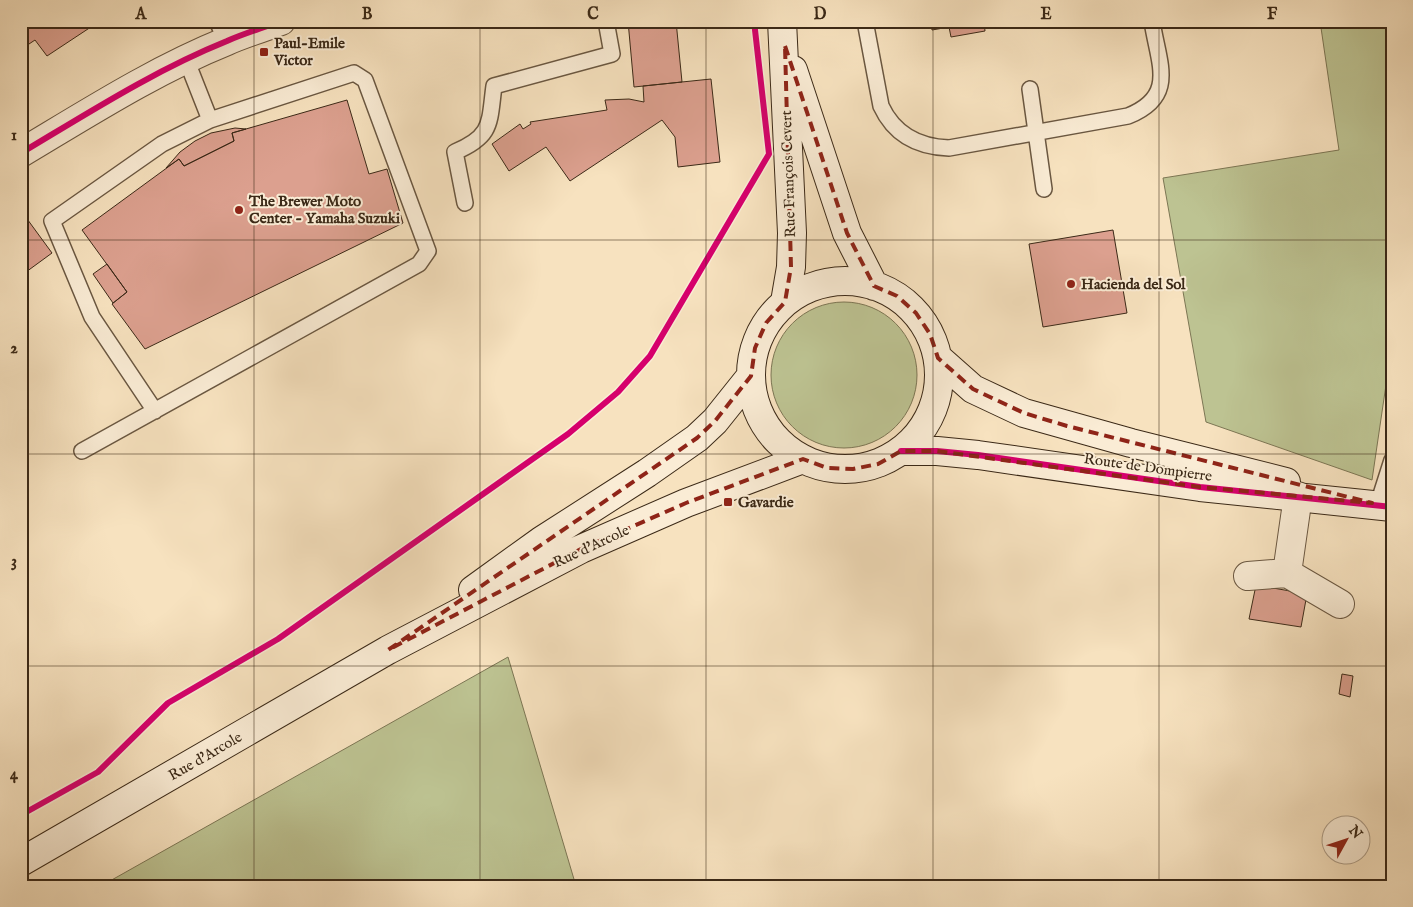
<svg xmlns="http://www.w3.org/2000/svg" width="1413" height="907" font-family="'IM FELL English',serif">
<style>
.green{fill:#bdc392;stroke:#7c7654}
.building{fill:#dca08f;stroke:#3b2917}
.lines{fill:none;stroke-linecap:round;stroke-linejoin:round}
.lane-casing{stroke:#6a5741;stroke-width:18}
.street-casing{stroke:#6a5741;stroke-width:30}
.secondary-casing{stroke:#3b2917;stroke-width:30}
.lane{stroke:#faecd5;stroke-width:15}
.street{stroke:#faecd5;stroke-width:28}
.secondary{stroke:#faecd5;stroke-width:28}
.cycleway-casing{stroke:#faecd5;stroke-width:9}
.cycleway{stroke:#d6006c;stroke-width:6}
.marked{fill:none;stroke:#8f2418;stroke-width:4;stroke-dasharray:10 6;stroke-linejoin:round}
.grid{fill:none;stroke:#3b2917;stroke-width:1;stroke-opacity:0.55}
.poi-dot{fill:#8f2418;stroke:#faecd5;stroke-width:2}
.labels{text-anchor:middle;stroke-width:4;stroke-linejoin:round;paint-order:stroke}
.poi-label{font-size:15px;font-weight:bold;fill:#3b2917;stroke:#faecd5;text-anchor:start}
.street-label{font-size:15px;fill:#3b2917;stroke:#faecd5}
.neatline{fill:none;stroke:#3b2917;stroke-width:2}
.grid-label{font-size:16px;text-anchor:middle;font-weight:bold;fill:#3b2917}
</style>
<rect width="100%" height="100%" fill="#f7e2bf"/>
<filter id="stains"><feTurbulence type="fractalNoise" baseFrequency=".004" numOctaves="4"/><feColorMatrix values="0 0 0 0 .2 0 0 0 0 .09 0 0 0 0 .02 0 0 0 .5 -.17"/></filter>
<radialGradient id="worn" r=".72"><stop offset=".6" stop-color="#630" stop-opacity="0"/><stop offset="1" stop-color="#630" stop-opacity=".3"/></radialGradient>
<path class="green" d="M 1320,21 L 1392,21 L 1392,344 L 1372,480 L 1206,422 L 1163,178 L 1339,150 Z
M771 375a73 73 0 1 1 146 0a73 73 0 1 1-146 0Z
M 508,657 L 576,886 L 101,886 Z"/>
<path class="building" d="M 21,21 L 100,21 L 47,56 L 35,40 L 23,48 Z
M 628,21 L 676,21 L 682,82 L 634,87 Z
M 931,21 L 983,21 L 932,30 Z
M 984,21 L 985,31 L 951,37 L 949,27 Z
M 711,79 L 720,162 L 678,167 L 675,137 L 662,120 L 570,181 L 546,147 L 509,171 L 492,144 L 520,124 L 523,129 L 531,124 L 530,122 L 607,110 L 605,100 L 629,99 L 644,102 L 643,86 Z
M 347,100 L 369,174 L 387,169 L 403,223 L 145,349 L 112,304 L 127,292 L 82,230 L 179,159 L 184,166 L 234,141 L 232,133 Z
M 235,128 L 246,129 L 232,133 L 234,141 L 184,166 L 179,159 L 166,168 L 180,152 L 195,141 L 211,133 Z
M 22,212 L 52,253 L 26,272 L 21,265 Z
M 1113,230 L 1127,313 L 1043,327 L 1029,244 Z
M 107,264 L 127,292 L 113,303 L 93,274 Z
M 1256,585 L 1307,594 L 1301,627 L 1249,619 Z
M 1342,674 L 1353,676 L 1350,697 L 1339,694 Z"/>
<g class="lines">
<defs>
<path id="lane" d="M 217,21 L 226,41
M 865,21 L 881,106 C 894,134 918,147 949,148 L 1128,116 C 1178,96 1158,63 1152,21
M 186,59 L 210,120
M 1030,89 L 1044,189
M 465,203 L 455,152 C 493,136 489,123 494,86 L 612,54 L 606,21
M 82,451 L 419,264 L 428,251 L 365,80 L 354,73 L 210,120 L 162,144 L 52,221 L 92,317 L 155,411
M 1378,504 L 1392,460"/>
<path id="street" d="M 21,153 C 88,113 155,70 227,41 C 245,33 263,28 281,21
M 1298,496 L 1287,573 L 1340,604
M 1248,576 L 1287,573"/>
<path id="secondary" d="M 782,21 L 792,233 L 791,267 L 785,302
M 793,70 L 847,233 L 874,286
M751 375a94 94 0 1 1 188 0a94 94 0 1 1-188 0Z
M 938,358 L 973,389 L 1024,413 L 1131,443 L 1286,482
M 901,451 L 937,451 L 978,455 L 1200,487 L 1392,507
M 473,590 L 541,541 L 647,473 L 697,438 L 715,421 L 751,376
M 21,862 L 388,650 L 581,549 L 686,503 L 803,459"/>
</defs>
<use href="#lane" class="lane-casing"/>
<use href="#street" class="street-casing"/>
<use href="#secondary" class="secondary-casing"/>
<use href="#lane" class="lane"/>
<use href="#street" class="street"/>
<use href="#secondary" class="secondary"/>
<defs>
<path id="cycleway" d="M 21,153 C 88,113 155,70 227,41 C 245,33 263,28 281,21
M 901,451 L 937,451 L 978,455 L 1200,487 L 1392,507
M 21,815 L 98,772 L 168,703 L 278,639 L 568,434 L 618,392 L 650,356 L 769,154 L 754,21"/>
</defs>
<use href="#cycleway" class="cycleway-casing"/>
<use href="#cycleway" class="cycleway"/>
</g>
<path class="marked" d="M 785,46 L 847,233 L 874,286 L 897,296 L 916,313 L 930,334 L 938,358 L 973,389 L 1024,413 L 1067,426 L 1372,503 L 1200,487 L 937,451 L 901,451 L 878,464 L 853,469 L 827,468 L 803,459 L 686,503 L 581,549 L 388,650 L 697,438 L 715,421 L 751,376 L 755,348 L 766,323 L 785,302 L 791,267 Z"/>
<path class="grid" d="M 254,21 L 254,886M 480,21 L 480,886M 706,21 L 706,886M 933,21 L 933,886M 1159,21 L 1159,886M 21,240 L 1392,240M 21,454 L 1392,454M 21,666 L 1392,666"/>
<g class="poi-dot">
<rect x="259" y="47" width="10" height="10" rx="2.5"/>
<circle cx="239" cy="210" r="5"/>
<circle cx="1071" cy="284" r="5"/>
<rect x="723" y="497" width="10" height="10" rx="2.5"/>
</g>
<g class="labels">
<g class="poi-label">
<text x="274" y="48">Paul-Emile<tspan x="274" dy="17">Victor</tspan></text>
<text x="249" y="206">The Brewer Moto<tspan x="249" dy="17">Center - Yamaha Suzuki</tspan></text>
<text x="1081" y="289">Hacienda del Sol</text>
<text x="738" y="507">Gavardie</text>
</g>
<g class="street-label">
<text transform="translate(788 174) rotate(-92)" y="5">Rue François Cevert</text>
<text transform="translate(1148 467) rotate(8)" y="5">Route de Dompierre</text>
<text transform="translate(591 546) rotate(-25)" y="5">Rue d'Arcole</text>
<text transform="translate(205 756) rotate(-30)" y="5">Rue d'Arcole</text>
</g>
</g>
<rect width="1413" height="907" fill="none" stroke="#f7e2bf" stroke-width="55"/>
<g transform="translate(1346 840) rotate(50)"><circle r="24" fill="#faecd5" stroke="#ae9e89"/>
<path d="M0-4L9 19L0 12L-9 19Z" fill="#8f2418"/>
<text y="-8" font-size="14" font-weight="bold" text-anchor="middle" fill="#3b2917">N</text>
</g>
<rect x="28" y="28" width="1358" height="852" class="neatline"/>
<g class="grid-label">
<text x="141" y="19">A</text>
<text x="367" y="19">B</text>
<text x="593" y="19">C</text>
<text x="820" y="19">D</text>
<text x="1046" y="19">E</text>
<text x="1272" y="19">F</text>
<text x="14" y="140">1</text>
<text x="14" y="353">2</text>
<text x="14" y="566">3</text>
<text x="14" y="779">4</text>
</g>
<rect width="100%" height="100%" filter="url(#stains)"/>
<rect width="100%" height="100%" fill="url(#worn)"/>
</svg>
